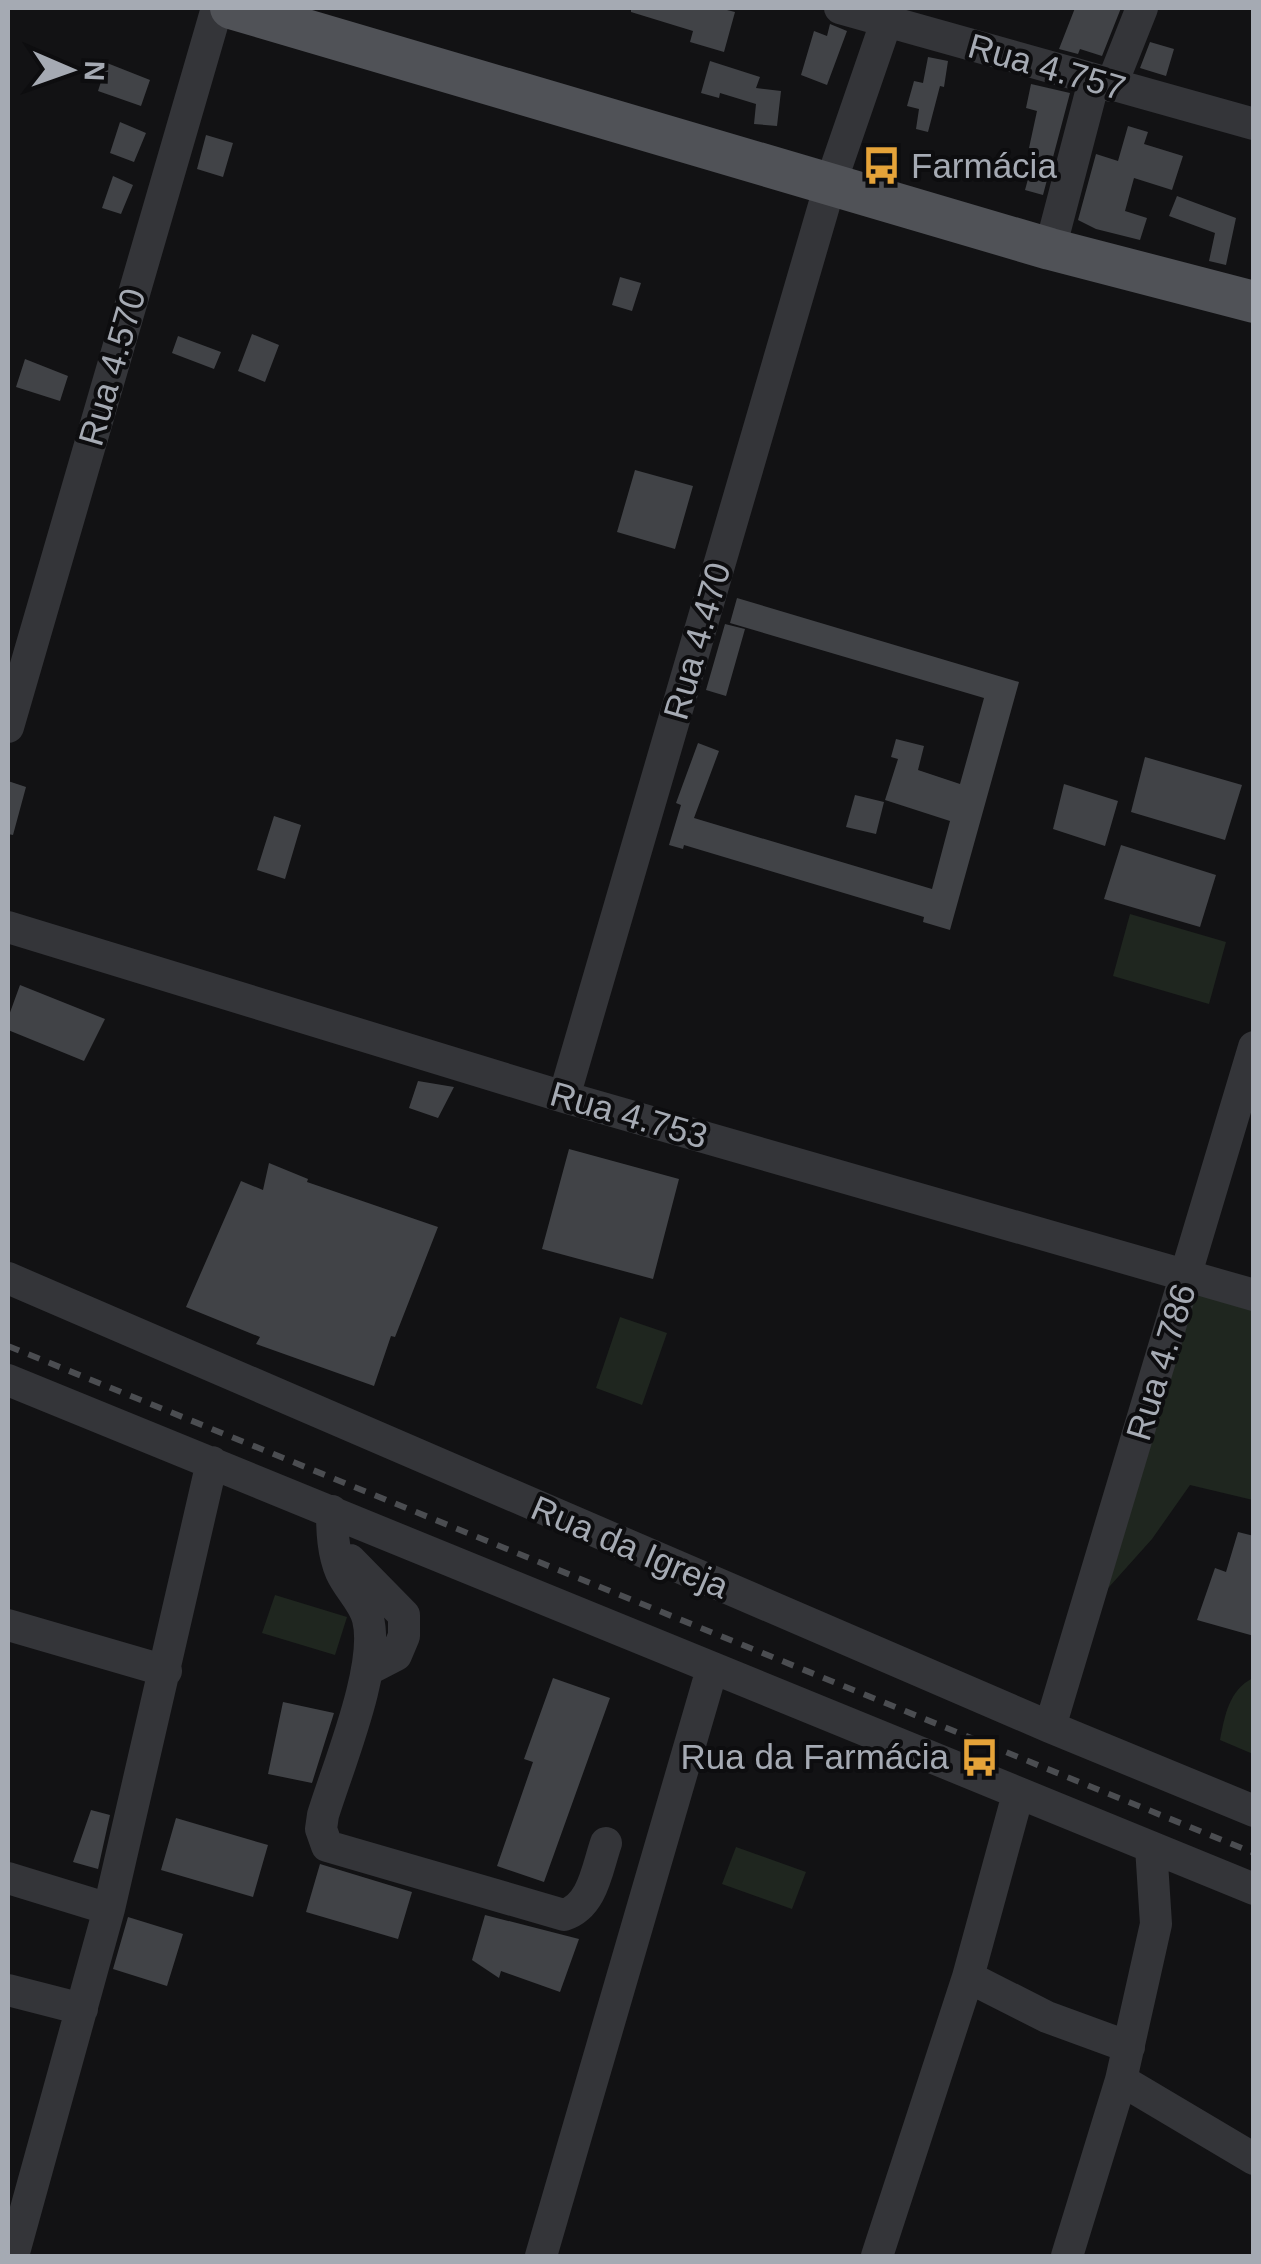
<svg xmlns="http://www.w3.org/2000/svg" width="1261" height="2264" font-family="Arial,sans-serif">
<style>
.green{fill:#1f261f}
.building{fill:#414347}
.lines{fill:none;stroke-linecap:round;stroke-linejoin:round}
.minor{stroke:#343539;stroke-width:32}
.major{stroke:#505257;stroke-width:42}
.rail{stroke:#4b4d51;stroke-width:6;stroke-dasharray:12 10;stroke-linecap:butt}
.labels{text-anchor:middle;stroke-width:8;stroke-linejoin:round;paint-order:stroke}
.street-label{font-size:35px;fill:#a5aab3;stroke:#0d0d0f}
.poi-label{font-size:35px;fill:#a5aab3;stroke:#0d0d0f;text-anchor:start}
</style>
<rect width="100%" height="100%" fill="#121214"/>
<path class="green" d="M 1130,914 L 1226,942 L 1209,1004 L 1113,976 Z
M 1188,1276 L 1253,1296 L 1253,1500 L 1190,1485 L 1152,1539 L 1101,1596 Z
M 620,1317 L 667,1333 L 642,1405 L 596,1388 Z
M 275,1595 L 347,1617 L 335,1655 L 262,1633 Z
M 1253,1678 L 1253,1754 L 1220,1740 C 1225,1715 1229,1690 1253,1678 Z
M 736,1847 L 806,1872 L 792,1909 L 722,1884 Z"/>
<path class="building" d="M 631,8 L 719,8 L 735,12 L 724,52 L 690,42 L 693,31 L 631,12 Z
M 1075,8 L 1121,8 L 1102,56 L 1080,49 L 1078,54 L 1059,49 Z
M 830,24 L 847,31 L 827,85 L 801,75 L 814,31 L 827,36 Z
M 1150,42 L 1174,49 L 1166,76 L 1140,68 Z
M 928,57 L 948,61 L 944,87 L 940,86 L 928,132 L 916,129 L 919,109 L 907,106 L 914,81 L 923,83 Z
M 710,61 L 760,77 L 756,88 L 781,91 L 777,126 L 754,124 L 756,104 L 720,93 L 719,98 L 701,93 Z
M 107,63 L 150,80 L 141,106 L 98,91 Z
M 1031,84 L 1070,93 L 1043,195 L 1025,190 L 1036,150 L 1029,148 L 1037,111 L 1026,108 Z
M 120,122 L 146,133 L 134,162 L 110,153 Z
M 1128,126 L 1148,132 L 1144,144 L 1183,156 L 1172,190 L 1134,178 L 1125,211 L 1147,218 L 1140,240 L 1096,229 L 1078,220 L 1096,154 L 1118,161 Z
M 206,135 L 233,143 L 223,177 L 197,169 Z
M 113,176 L 133,185 L 121,214 L 102,208 Z
M 1177,196 L 1236,218 L 1226,265 L 1209,261 L 1215,233 L 1169,216 Z
M 620,277 L 641,283 L 632,311 L 612,305 Z
M 252,334 L 279,345 L 265,382 L 238,371 Z
M 178,336 L 221,352 L 214,369 L 172,353 Z
M 25,359 L 68,376 L 60,401 L 16,387 Z
M 635,470 L 693,486 L 675,549 L 617,532 Z
M 737,598 L 1019,682 L 950,930 L 923,922 L 924,917 L 684,845 L 683,849 L 669,845 L 681,805 L 676,803 L 698,743 L 719,751 L 694,818 L 932,889 L 950,821 L 885,800 L 898,759 L 891,757 L 896,739 L 924,746 L 918,770 L 960,784 L 984,698 L 730,623 Z
M 725,624 L 745,629 L 726,696 L 706,690 Z
M 1145,757 L 1242,785 L 1225,840 L 1131,812 Z
M 8,781 L 26,787 L 13,835 L 8,834 Z
M 1064,784 L 1118,801 L 1105,846 L 1053,829 Z
M 855,795 L 884,802 L 876,834 L 846,827 Z
M 274,816 L 301,825 L 285,879 L 257,870 Z
M 1121,845 L 1216,875 L 1200,927 L 1104,899 Z
M 20,985 L 105,1019 L 84,1061 L 8,1030 L 8,1018 Z
M 418,1081 L 454,1087 L 438,1118 L 409,1108 Z
M 569,1149 L 679,1179 L 653,1279 L 542,1249 Z
M 269,1163 L 308,1179 L 307,1182 L 438,1227 L 395,1337 L 391,1336 L 374,1386 L 256,1344 L 260,1337 L 186,1307 L 241,1181 L 263,1190 Z
M 1238,1532 L 1254,1536 L 1254,1636 L 1197,1620 L 1215,1568 L 1226,1572 Z
M 553,1678 L 610,1698 L 544,1882 L 497,1866 L 533,1762 L 524,1759 Z
M 283,1702 L 334,1713 L 312,1783 L 268,1774 Z
M 91,1810 L 110,1815 L 98,1869 L 73,1862 Z
M 176,1818 L 268,1845 L 253,1897 L 161,1870 Z
M 320,1864 L 412,1892 L 398,1939 L 306,1912 Z
M 485,1915 L 579,1939 L 560,1992 L 501,1971 L 499,1978 L 472,1960 Z
M 128,1917 L 183,1934 L 167,1986 L 113,1969 Z"/>
<g class="lines">
<path class="minor" d="M 840,8 L 1254,124
M 1111,86 L 1142,8
M 1050,249 L 1094,81
M 8,727 L 217,8
M 8,927 L 564,1097 L 1254,1295
M 564,1097 L 830,185 L 891,8
M 8,1278 L 1050,1727 L 1254,1811
M 8,1380 L 1254,1889
M 332,1511 C 332,1532 333,1553 341,1572 C 348,1588 364,1602 368,1619 C 380,1666 338,1766 323,1815 L 321,1829 L 327,1846 L 564,1915 C 593,1906 597,1869 606,1843
M 350,1560 L 404,1615 L 404,1636 L 396,1655 L 367,1670
M 8,1625 L 166,1671
M 1050,1727 L 1254,1047
M 8,1878 L 109,1909
M 968,1977 L 1047,2017 L 1129,2047
M 8,1990 L 82,2009
M 1121,2080 L 1254,2159
M 13,2256 L 109,1909 L 212,1462
M 541,2256 L 712,1669
M 877,2256 L 968,1977 L 1018,1794
M 1067,2256 L 1121,2080 L 1156,1924 L 1151,1847"/>
<path class="major" d="M 231,8 L 1050,249 L 1254,302"/>
<path class="rail" d="M 8,1346 L 1254,1853"/>
</g>
<defs>
<symbol id="bus-bare" viewBox="-9 -9 18 18"><path d="M-5-6H5V4H4V6H2V4H-2V6H-4V4H-5ZM-3.5-4V0h7V-4ZM-3.5 1.2v1.5H-2V1.2ZM2 1.2v1.5H3.5V1.2Z" fill="#e5a339" stroke="#0d0d0f" stroke-width="2.5" paint-order="stroke"/></symbol>
</defs>
<g fill-rule="evenodd">
<use href="#bus-bare" x="854" y="138" width="55" height="55"/>
<use href="#bus-bare" x="952" y="1730" width="55" height="55"/>
</g>
<g class="labels">
<g class="street-label">
<text transform="translate(1047 67) rotate(16)" y="12">Rua 4.757</text>
<text transform="translate(112 367) rotate(-74)" y="12">Rua 4.570</text>
<text transform="translate(697 641) rotate(-74)" y="12">Rua 4.470</text>
<text transform="translate(629 1115) rotate(16)" y="12">Rua 4.753</text>
<text transform="translate(1161 1362) rotate(-73)" y="12">Rua 4.786</text>
<text transform="translate(630 1547) rotate(23)" y="12">Rua da Igreja</text>
</g>
<g class="poi-label">
<text x="911" y="178">Farmácia</text>
<text x="949" y="1769" text-anchor="end">Rua da Farmácia</text>
</g>
</g>
<rect width="1261" height="2264" fill="none" stroke="#a5aab3" stroke-width="20"/>
<g transform="translate(70 70) rotate(92)" stroke="#0d0d0f" stroke-width="8" paint-order="stroke">
<path d="M0-8L18 38L0 25L-18 38Z" fill="#a5aab3"/>
<text y="-15" font-size="28" font-weight="bold" text-anchor="middle" fill="#a5aab3">N</text>
</g>
</svg>
